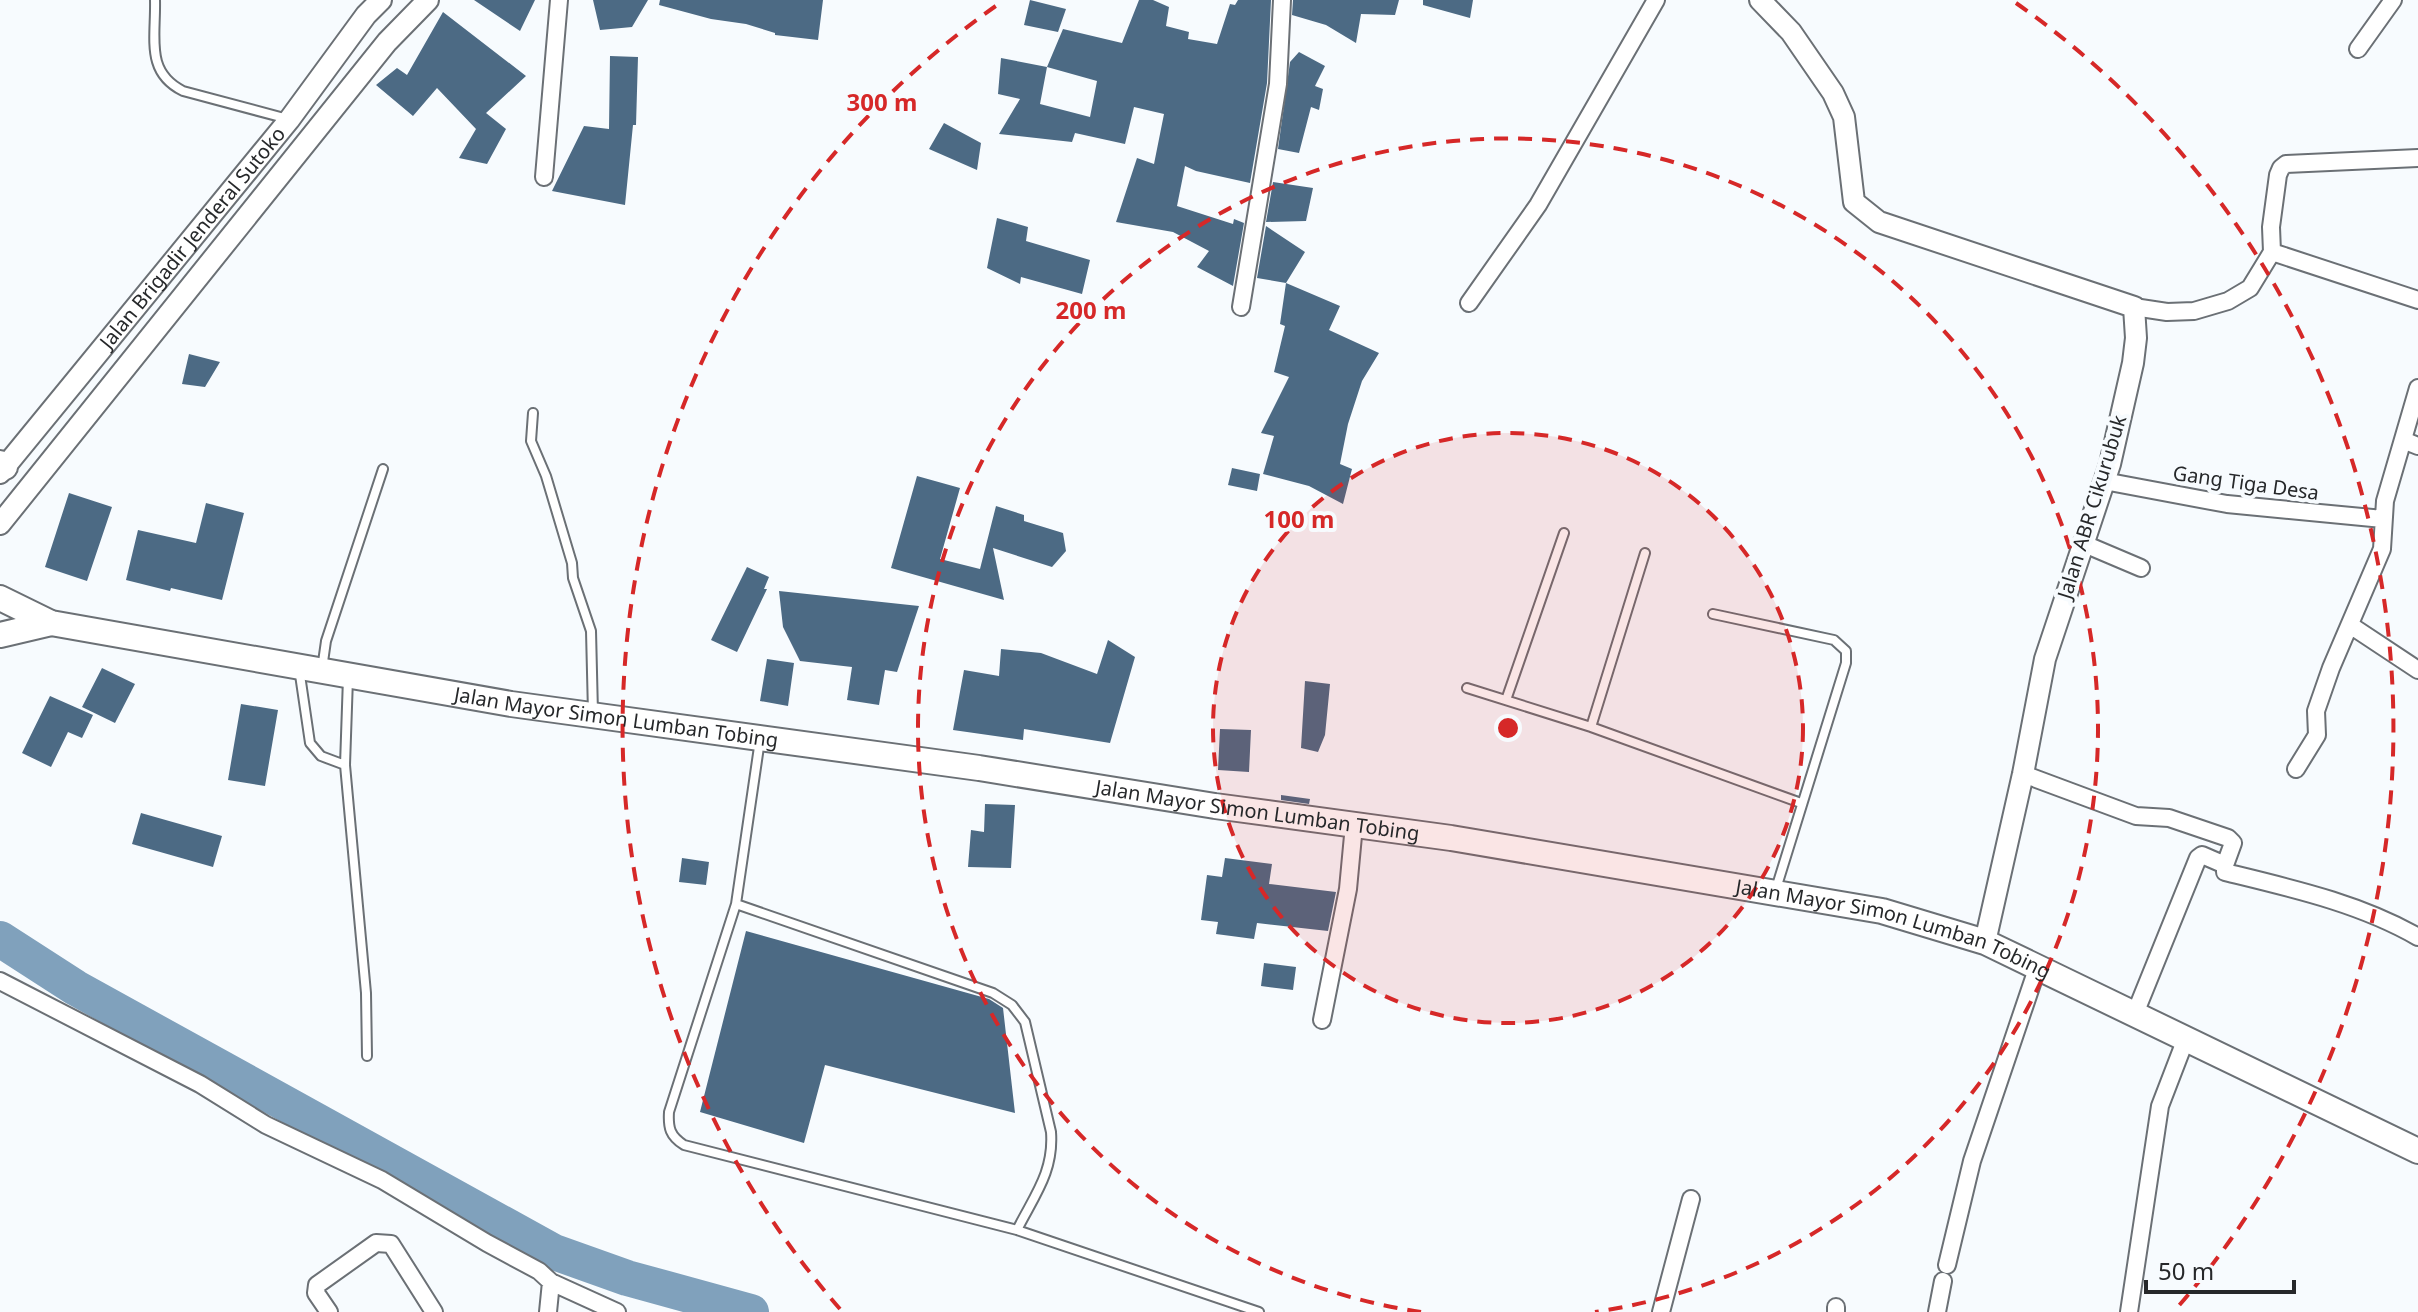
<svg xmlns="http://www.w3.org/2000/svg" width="2418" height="1312" font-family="'Noto Sans',sans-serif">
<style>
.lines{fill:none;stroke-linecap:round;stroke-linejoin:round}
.river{stroke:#80a1bc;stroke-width:36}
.building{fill:#4c6a84;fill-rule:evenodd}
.service-casing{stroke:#6b7075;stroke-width:12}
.minor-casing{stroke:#6b7075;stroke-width:20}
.tertiary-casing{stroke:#6b7075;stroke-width:24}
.primary-casing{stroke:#6b7075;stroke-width:28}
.service{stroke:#fff;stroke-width:8}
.minor{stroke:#fff;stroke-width:16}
.tertiary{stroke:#fff;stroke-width:20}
.primary{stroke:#fff;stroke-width:24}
.ring{fill:none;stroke:#d62828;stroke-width:4;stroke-dasharray:14 10}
.labels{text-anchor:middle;stroke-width:8;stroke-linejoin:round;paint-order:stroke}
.street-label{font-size:20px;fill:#26282a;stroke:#f7fbfe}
.centre{fill:#d62828;stroke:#f7fbfe;stroke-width:4}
.ring-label{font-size:24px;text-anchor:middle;font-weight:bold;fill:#d62828;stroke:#f7fbfe;stroke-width:8;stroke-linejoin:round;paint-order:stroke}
</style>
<rect width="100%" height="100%" fill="#f7fbfe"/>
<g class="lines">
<path class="river" d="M 0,939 L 76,988 L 554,1252 L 627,1278 L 751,1312"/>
</g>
<path class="building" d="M 474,0 L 535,0 L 520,31 Z
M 593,0 L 648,0 L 632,27 L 600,30 Z
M 660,0 L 823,0 L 818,40 L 775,35 L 775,33 L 746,24 L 711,19 L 659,5 Z
M 1030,0 L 1066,9 L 1058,32 L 1024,25 Z
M 1139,0 L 1153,0 L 1169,7 L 1166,26 L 1189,32 L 1188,39 L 1217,44 L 1230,4 L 1235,5 L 1238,0 L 1271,0 L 1267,83 L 1250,183 L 1196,171 L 1185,166 L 1177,206 L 1233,224 L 1234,219 L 1244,223 L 1233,286 L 1197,267 L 1209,251 L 1173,232 L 1116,222 L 1137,158 L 1154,164 L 1164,114 L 1134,107 L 1125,144 L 1075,133 L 1072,142 L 999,134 L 1020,99 L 998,94 L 1001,58 L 1047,67 L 1063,29 L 1122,43 ZM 1047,67 L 1097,81 L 1090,117 L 1040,104 Z
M 1293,0 L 1399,0 L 1395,15 L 1361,14 L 1356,43 L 1326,25 L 1292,15 Z
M 1423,0 L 1473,0 L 1470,18 L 1423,5 Z
M 443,12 L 526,76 L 486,113 L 506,129 L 487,164 L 459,158 L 476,129 L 437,88 L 413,116 L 376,85 L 397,68 L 407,75 Z
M 1299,52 L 1325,66 L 1315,86 L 1323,89 L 1319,110 L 1311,107 L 1299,153 L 1278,149 L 1290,62 Z
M 610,56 L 638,57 L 636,125 L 633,125 L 625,205 L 552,191 L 584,126 L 609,129 Z
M 944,123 L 981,143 L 977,170 L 929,149 Z
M 1273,182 L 1313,188 L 1306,221 L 1266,222 Z
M 997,218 L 1028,227 L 1026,241 L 1090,260 L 1082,294 L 1021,277 L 1020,284 L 987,268 Z
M 1266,226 L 1305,252 L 1286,283 L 1257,278 Z
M 1286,283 L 1340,306 L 1329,330 L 1379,353 L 1362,381 L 1348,424 L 1340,464 L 1352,469 L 1343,504 L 1309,486 L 1263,474 L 1274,436 L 1261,433 L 1289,377 L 1274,372 L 1285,326 L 1280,324 Z
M 189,354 L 220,362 L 205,387 L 182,384 Z
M 1232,468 L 1260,474 L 1257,491 L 1228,485 Z
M 917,476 L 960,488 L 940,559 L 980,569 L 996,506 L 1024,515 L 1024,521 L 1063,533 L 1066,551 L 1052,567 L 993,548 L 1004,600 L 891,568 Z
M 69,493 L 112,507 L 87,581 L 45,567 Z
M 206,503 L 244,513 L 222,600 L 171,588 L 170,591 L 126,580 L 138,530 L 196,543 Z
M 747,567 L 769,577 L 764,589 L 767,589 L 737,652 L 711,640 Z
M 779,591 L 919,606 L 897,672 L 885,670 L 879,705 L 847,700 L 852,667 L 800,661 L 783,627 Z
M 1108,640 L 1135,657 L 1110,743 L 1024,729 L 1023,740 L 953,730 L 964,670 L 999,676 L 1001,649 L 1041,653 L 1097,674 Z
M 767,659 L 794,663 L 788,706 L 760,701 Z
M 102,668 L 135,684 L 115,723 L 82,707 Z
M 1305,681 L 1330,684 L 1325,735 L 1318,752 L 1301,748 Z
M 50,696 L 93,715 L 82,738 L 68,732 L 51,767 L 22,753 Z
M 241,704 L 278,710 L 265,786 L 228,780 Z
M 1220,729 L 1251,730 L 1249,772 L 1218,770 Z
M 1281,795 L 1310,799 L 1309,804 L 1281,800 Z
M 985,804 L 1015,805 L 1011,868 L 968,867 L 971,830 L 984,832 Z
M 141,813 L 222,836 L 213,867 L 132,844 Z
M 682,858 L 709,862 L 706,885 L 679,882 Z
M 1225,858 L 1272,864 L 1269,884 L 1336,892 L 1328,931 L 1257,923 L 1254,939 L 1216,934 L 1218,922 L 1201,920 L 1207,875 L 1222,877 Z
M 746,931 L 989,999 L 1003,1008 L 1015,1113 L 825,1065 L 804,1143 L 700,1112 Z
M 1264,963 L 1296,967 L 1293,990 L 1261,986 Z"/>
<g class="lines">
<defs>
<path id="service" d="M 155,0 C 156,38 145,72 183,91 L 288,119
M 533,413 L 531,441 L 546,476 L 572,563 L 573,578 L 591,631 L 593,713
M 1713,614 L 1834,640 L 1846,651 L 1846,663 L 1775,892
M 299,668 L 310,743 L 321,756 L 345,765
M 322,669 L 326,641 L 383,469
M 348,678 L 345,765 L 366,993 L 367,1056
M 1467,688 L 1591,727 L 1801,803
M 1506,700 L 1564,533
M 1591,727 L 1645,553
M 760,740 L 736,904 L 669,1112 C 668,1128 670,1136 684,1145 L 1017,1230 L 1259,1312
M 736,904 L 993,993 L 1012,1005 L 1025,1022 L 1051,1132 C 1054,1172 1034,1196 1017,1230"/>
<path id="minor" d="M 2358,49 L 2393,0
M 544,177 L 559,0
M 2272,252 L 2418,300
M 1469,303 L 1538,205 L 1656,0
M 1241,307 L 1278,84 L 1282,0
M 2134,307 L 2167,312 L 2194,311 L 2228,301 L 2250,288 L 2272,252 L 2271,227 L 2278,175 L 2281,168 L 2286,164 L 2418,158
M 2403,440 L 2418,446
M 2104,481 L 2227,504 L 2383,519
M 2082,543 L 2141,568
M 2350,625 L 2418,670
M 2296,769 L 2317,735 L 2316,711 L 2331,668 L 2382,549 L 2385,501 L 2418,388
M 2023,774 L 2136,816 L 2169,818 L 2228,838 L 2233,843 L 2225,865
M 0,981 L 200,1084 L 266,1125 L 382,1180 L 487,1243 L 539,1271 L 551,1282 L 548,1312
M 2134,1016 L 2198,858 L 2202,855 L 2225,865 L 2225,872 C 2290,888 2359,903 2418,937
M 1322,1020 L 1348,889 L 1354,825
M 1947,1265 L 1972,1161 L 2038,966
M 551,1282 L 617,1312
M 329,1312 L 316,1293 L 317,1285 L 376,1243 L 391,1244 L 434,1312
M 1661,1312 L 1691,1199
M 1836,1312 L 1836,1307
M 1937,1312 L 1943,1281
M 2129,1312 L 2160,1106 L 2185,1041"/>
<g id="tertiary">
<path d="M 1760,0 L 1791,32 L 1833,93 L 1844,117 L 1854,202 L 1879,222 L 2134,307 L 2136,338 L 2133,363 L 2110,464 L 2045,659 L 2023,774 L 1985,942"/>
<path id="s1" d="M 0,473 L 289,120 L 366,15 L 381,0"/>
<path d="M 0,524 L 387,42 L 428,0"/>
</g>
<g id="primary">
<path d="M 0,463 L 5,467"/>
<path id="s2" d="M 0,598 L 51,623 L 511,704 L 979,768 L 1215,806 L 1451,838 L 1882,911 L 1985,942 L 2418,1151"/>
<path d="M 0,635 L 51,623"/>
</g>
</defs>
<use href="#service" class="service-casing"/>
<use href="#minor" class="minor-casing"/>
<use href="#tertiary" class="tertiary-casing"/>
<use href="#primary" class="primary-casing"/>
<use href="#service" class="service"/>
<use href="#minor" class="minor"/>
<use href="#tertiary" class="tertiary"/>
<use href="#primary" class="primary"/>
</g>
<circle cx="1508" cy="728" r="295" fill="#d62828" fill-opacity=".12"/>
<g class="ring">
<circle cx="1508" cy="728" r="295"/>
<path d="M1421 1312A590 590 0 1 1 1595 1312"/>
<path d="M840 1309A885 885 0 0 1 1000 3M2016 3A885 885 0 0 1 2176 1309"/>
</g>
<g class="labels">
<g class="street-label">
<text dy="7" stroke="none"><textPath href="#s1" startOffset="304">Jalan Brigadir Jenderal Sutoko</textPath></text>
<text transform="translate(2246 483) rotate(8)" y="7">Gang Tiga Desa</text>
<text transform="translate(2092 507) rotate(-73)" y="7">Jalan ABR Cikurubuk</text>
<text dy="7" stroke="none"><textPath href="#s2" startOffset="630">Jalan Mayor Simon Lumban Tobing</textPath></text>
<text dy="7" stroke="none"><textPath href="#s2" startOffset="1278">Jalan Mayor Simon Lumban Tobing</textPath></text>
<text dy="7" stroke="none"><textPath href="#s2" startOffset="1926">Jalan Mayor Simon Lumban Tobing</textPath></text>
</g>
</g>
<circle cx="1508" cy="728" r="12" class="centre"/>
<g class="ring-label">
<text x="882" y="111">300 m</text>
<text x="1091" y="319">200 m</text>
<text x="1299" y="528">100 m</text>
</g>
<path d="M2146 1280v12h148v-12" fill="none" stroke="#26282a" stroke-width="4"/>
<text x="2158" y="1280" font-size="24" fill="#26282a" stroke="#f7fbfe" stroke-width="6" paint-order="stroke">50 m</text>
</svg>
